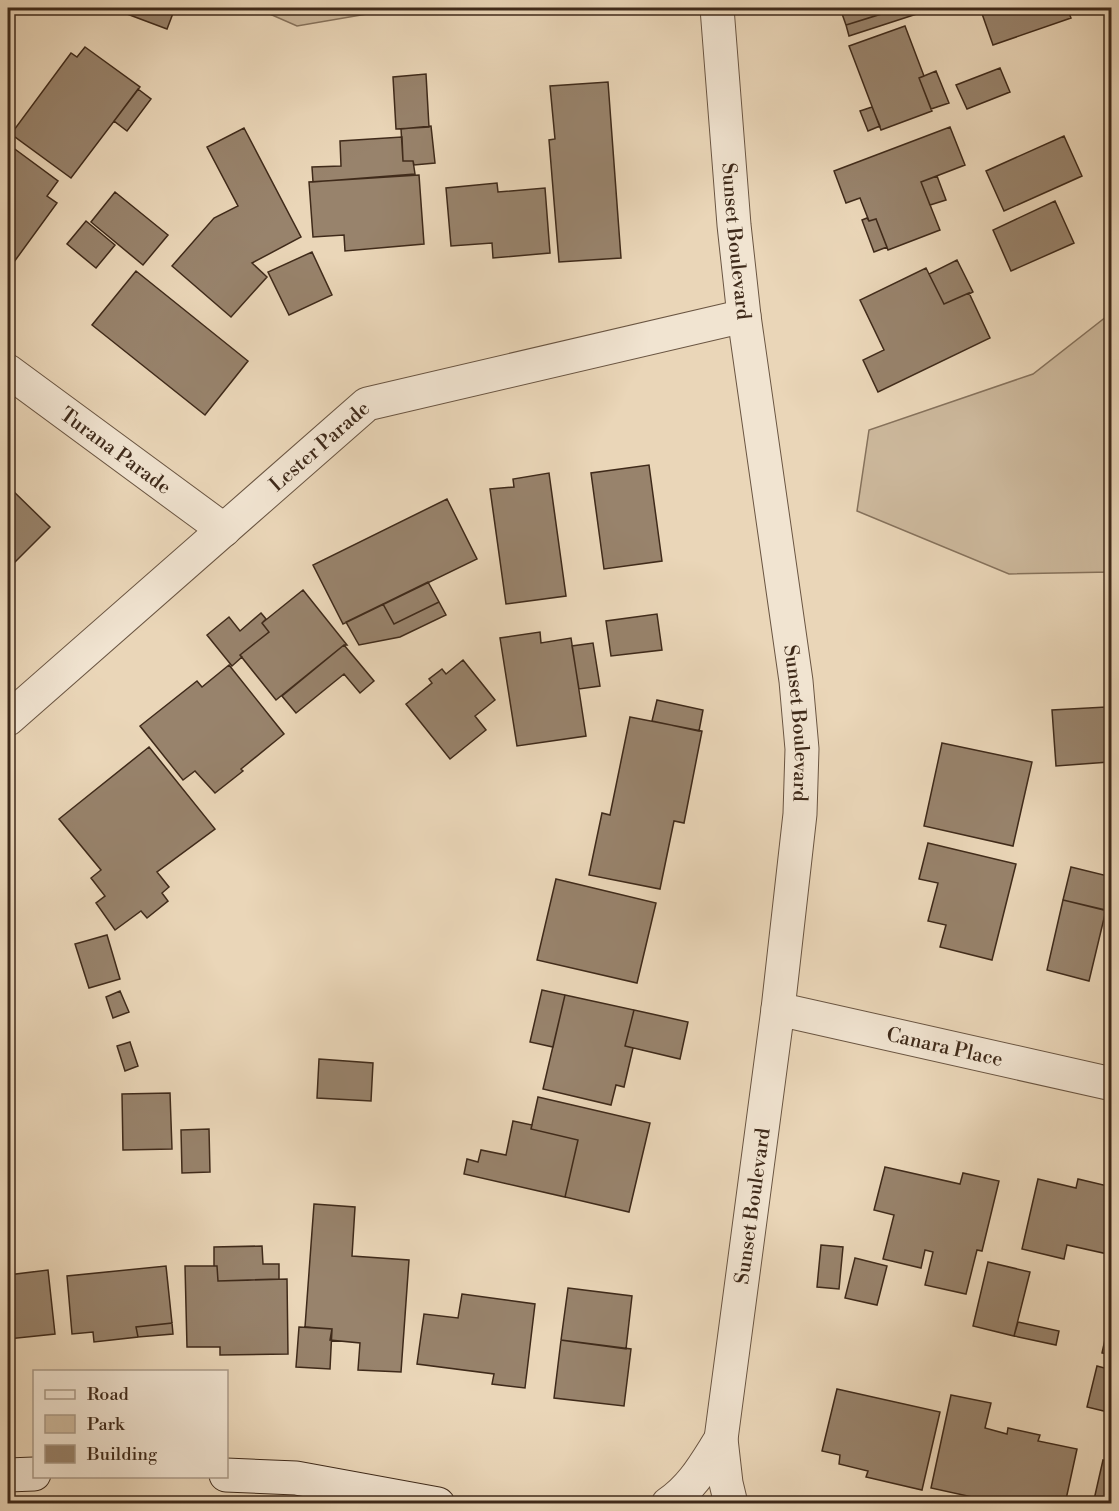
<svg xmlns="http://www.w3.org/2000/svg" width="1119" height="1511" font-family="'Libre Bodoni',serif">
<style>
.green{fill:#cdb99d;stroke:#86725c;stroke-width:1.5}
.building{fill:#98836c;stroke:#3f2a1a;stroke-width:1.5}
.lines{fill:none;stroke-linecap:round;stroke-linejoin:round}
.street-casing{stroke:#6a5542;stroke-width:35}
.secondary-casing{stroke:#3f2a1a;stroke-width:35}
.street{stroke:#f1e4d1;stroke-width:33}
.secondary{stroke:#f1e4d1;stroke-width:33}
.labels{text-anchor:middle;stroke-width:4.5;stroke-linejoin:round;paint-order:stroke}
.street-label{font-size:20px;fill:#3f2a1a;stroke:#f1e4d1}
</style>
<rect width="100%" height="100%" fill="#ead6b8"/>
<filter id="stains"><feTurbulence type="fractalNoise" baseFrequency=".00333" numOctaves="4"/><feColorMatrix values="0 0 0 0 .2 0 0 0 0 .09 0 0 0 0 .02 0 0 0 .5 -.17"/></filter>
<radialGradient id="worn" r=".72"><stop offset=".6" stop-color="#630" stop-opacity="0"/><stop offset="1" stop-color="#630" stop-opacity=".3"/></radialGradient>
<path class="green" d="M 256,8 L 402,8 L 297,26 Z
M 1111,313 L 1111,572 L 1009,574 L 857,511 L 869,430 L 1033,374 Z"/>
<path class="building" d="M 111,8 L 175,8 L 167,29 Z
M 840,8 L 901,8 L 846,25 Z
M 900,8 L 925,8 L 926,11 L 849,36 L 846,25 Z
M 980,8 L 1067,8 L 1071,18 L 993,45 Z
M 905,26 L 924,76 L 919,78 L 932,111 L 881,130 L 849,46 Z
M 85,47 L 140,87 L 71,178 L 11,134 L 71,53 L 77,57 Z
M 1000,68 L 1010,92 L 967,109 L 956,85 Z
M 936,71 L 949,103 L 931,109 L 919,78 Z
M 426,74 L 429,127 L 396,129 L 393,77 Z
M 608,82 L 621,258 L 559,262 L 549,140 L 555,139 L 550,86 Z
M 138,89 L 151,99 L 127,131 L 114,121 Z
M 872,107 L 880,126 L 868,131 L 860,111 Z
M 431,126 L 435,163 L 414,165 L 413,161 L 403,161 L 401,129 Z
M 950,127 L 965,165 L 921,182 L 940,230 L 888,250 L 876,219 L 869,221 L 860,198 L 846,203 L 834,171 Z
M 244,128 L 301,237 L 252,263 L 267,277 L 231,317 L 172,266 L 214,218 L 238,206 L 207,147 Z
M 1064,136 L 1082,176 L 1004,211 L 986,171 Z
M 402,137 L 403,161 L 413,161 L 415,174 L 313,182 L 312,167 L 341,166 L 340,141 Z
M 8,144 L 58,181 L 47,196 L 57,203 L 14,262 L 8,257 Z
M 419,175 L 424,244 L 345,251 L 344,235 L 313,237 L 309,182 Z
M 937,176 L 946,200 L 930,205 L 921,182 Z
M 497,183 L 498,192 L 545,188 L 550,253 L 493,258 L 492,243 L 451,246 L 446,188 Z
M 115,192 L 168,235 L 143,265 L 91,222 Z
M 1055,201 L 1074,243 L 1011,271 L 993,230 Z
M 867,218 L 869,221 L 876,219 L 887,247 L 874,252 L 862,220 Z
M 86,221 L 115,245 L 96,268 L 67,244 Z
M 312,252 L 332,295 L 289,315 L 268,272 Z
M 957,260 L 973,292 L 969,294 L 969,293 L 944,304 L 929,274 Z
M 926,268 L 944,304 L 969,293 L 990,338 L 878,392 L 863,360 L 884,350 L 860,300 Z
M 136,271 L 248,361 L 205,415 L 92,325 Z
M 649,465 L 662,561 L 604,569 L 591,473 Z
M 549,473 L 566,596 L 506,604 L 490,489 L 514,487 L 513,479 Z
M 8,486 L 50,527 L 8,569 Z
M 447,499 L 477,559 L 343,624 L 313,565 Z
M 428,582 L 439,602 L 394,624 L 383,604 Z
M 303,590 L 347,645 L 344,645 L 276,700 L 240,655 L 269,632 L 262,623 Z
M 439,602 L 446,615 L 400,637 L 359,645 L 346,622 L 383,604 L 394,624 Z
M 261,613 L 266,619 L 262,623 L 269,632 L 240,655 L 242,657 L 232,666 L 207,635 L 229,617 L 240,631 Z
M 657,614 L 662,650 L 611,656 L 606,621 Z
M 540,632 L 541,643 L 571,638 L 586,736 L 517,746 L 500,638 Z
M 593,643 L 600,686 L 579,689 L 572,646 Z
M 344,645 L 374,681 L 360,693 L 344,674 L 296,713 L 282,696 Z
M 463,660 L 495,700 L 475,716 L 486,730 L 450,759 L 406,704 L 432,683 L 429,679 L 442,669 L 446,674 Z
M 229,665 L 284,734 L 241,769 L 243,771 L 215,793 L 195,771 L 183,780 L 140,726 L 197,681 L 202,687 Z
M 657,700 L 703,710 L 699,731 L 652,721 Z
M 1106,707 L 1109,762 L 1056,766 L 1052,710 Z
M 630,717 L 702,731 L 684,823 L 674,821 L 660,889 L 589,875 L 602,813 L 610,815 Z
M 942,743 L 1032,762 L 1013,846 L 924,826 Z
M 149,747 L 215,829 L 157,872 L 169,887 L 162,893 L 168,901 L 147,918 L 141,911 L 115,930 L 96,903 L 105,896 L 91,878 L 101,870 L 59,819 Z
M 928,843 L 1016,864 L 992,960 L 940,947 L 946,925 L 928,921 L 938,883 L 919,879 Z
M 1071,867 L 1112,877 L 1112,896 L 1108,911 L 1063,900 Z
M 556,879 L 656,903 L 637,983 L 537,960 Z
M 1063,900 L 1106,910 L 1089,981 L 1047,970 Z
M 107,935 L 120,979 L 89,988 L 75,944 Z
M 542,990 L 565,995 L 553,1047 L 530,1042 Z
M 120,991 L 129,1012 L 113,1018 L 106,997 Z
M 565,995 L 634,1010 L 625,1046 L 633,1048 L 624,1087 L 616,1085 L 611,1105 L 543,1089 Z
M 634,1010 L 688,1022 L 680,1059 L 625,1046 Z
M 130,1042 L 138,1066 L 125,1071 L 117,1046 Z
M 319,1059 L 373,1063 L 371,1101 L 317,1098 Z
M 170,1093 L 172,1149 L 123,1150 L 122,1094 Z
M 538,1097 L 650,1123 L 629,1212 L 565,1197 L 578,1140 L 531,1129 Z
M 513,1121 L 532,1125 L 531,1129 L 578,1140 L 565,1197 L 464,1174 L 467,1159 L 478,1162 L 481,1150 L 506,1155 Z
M 209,1129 L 210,1172 L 182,1173 L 181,1130 Z
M 885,1167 L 960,1184 L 963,1173 L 999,1181 L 982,1251 L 977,1250 L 966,1294 L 925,1285 L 933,1252 L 925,1250 L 921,1268 L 883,1259 L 894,1215 L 874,1210 Z
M 1038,1179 L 1076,1188 L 1078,1179 L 1112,1187 L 1112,1255 L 1067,1245 L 1064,1259 L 1022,1249 Z
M 314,1204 L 355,1207 L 352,1256 L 409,1260 L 401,1372 L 358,1370 L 360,1343 L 330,1340 L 332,1329 L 305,1327 Z
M 821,1245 L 843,1247 L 839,1289 L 817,1287 Z
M 262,1246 L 263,1264 L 279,1264 L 279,1279 L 218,1281 L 217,1266 L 214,1266 L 214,1247 Z
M 855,1258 L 887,1266 L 877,1305 L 845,1298 Z
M 988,1262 L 1030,1272 L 1014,1336 L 973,1326 Z
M 166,1266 L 172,1323 L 136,1327 L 138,1337 L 94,1342 L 93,1332 L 72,1334 L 67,1276 Z
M 185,1266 L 217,1266 L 218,1281 L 287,1279 L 288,1354 L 220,1355 L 220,1347 L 187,1347 Z
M 48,1270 L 55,1334 L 8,1339 L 8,1275 Z
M 568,1288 L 632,1296 L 626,1349 L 561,1340 Z
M 462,1294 L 535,1304 L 525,1388 L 492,1384 L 494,1374 L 417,1364 L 424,1314 L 458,1318 Z
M 1112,1309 L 1112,1355 L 1102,1353 Z
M 1018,1322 L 1059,1331 L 1056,1345 L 1014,1336 Z
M 172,1323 L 173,1334 L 138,1337 L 136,1327 Z
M 299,1327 L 332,1329 L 330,1369 L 296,1367 Z
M 561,1340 L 631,1349 L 624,1406 L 554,1398 Z
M 1097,1366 L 1112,1370 L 1112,1413 L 1087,1407 Z
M 837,1389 L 940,1412 L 922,1490 L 866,1477 L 868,1471 L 839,1464 L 840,1455 L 822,1451 Z
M 951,1395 L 991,1403 L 985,1428 L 1007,1434 L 1008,1428 L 1040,1435 L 1038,1441 L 1077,1449 L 1065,1504 L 1004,1504 L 931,1488 Z
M 1103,1460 L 1112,1462 L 1112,1504 L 1093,1504 Z"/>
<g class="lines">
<defs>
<g id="street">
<path id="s1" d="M 717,8 L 734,225 L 744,316 L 796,681 L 802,749 L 800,814 L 778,1009 L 721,1439 L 726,1483 L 731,1504"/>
<path id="s2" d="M 8,371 L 224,530"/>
<path id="s3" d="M 8,719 L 367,404 L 744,316"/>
<path id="s4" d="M 778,1009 L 1112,1084"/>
<path d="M 668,1504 C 693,1487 705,1464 721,1439"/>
</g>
<path id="secondary" d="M 8,1475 L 34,1474
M 226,1475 L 296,1478 L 438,1504"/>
</defs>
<use href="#street" class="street-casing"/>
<use href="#secondary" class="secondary-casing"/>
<use href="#street" class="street"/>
<use href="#secondary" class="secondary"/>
</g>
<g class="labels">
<g class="street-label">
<text dy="7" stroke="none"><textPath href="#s1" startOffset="234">Sunset Boulevard</textPath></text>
<text dy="7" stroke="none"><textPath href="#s3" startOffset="414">Lester Parade</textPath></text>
<text dy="7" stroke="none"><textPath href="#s2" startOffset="134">Turana Parade</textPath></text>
<text dy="7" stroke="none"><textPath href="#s1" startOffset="720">Sunset Boulevard</textPath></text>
<text dy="7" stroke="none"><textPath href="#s4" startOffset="171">Canara Place</textPath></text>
<text transform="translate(752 1206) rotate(-82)" y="7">Sunset Boulevard</text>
</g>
</g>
<rect width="1119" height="1511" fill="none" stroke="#ead6b8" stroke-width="30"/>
<rect x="9" y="9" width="1101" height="1493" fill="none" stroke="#3f2a1a" stroke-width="3"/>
<rect x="15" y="15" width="1089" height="1481" fill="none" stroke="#3f2a1a" stroke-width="1.5"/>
<rect x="33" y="1370" width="195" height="108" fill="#f1e4d1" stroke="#aa9a88" stroke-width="1.5"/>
<rect x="45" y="1390" width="30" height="9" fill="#f1e4d1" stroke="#aa9a88" stroke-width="1.5"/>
<text x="87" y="1400" font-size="18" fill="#3f2a1a">Road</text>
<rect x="45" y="1415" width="30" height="18" fill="#cdb99d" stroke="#aa9a88" stroke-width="1.5"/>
<text x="87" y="1430" font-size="18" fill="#3f2a1a">Park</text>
<rect x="45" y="1445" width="30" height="18" fill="#98836c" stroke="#aa9a88" stroke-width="1.5"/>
<text x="87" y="1460" font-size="18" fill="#3f2a1a">Building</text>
<rect width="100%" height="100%" filter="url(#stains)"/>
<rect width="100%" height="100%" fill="url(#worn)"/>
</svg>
